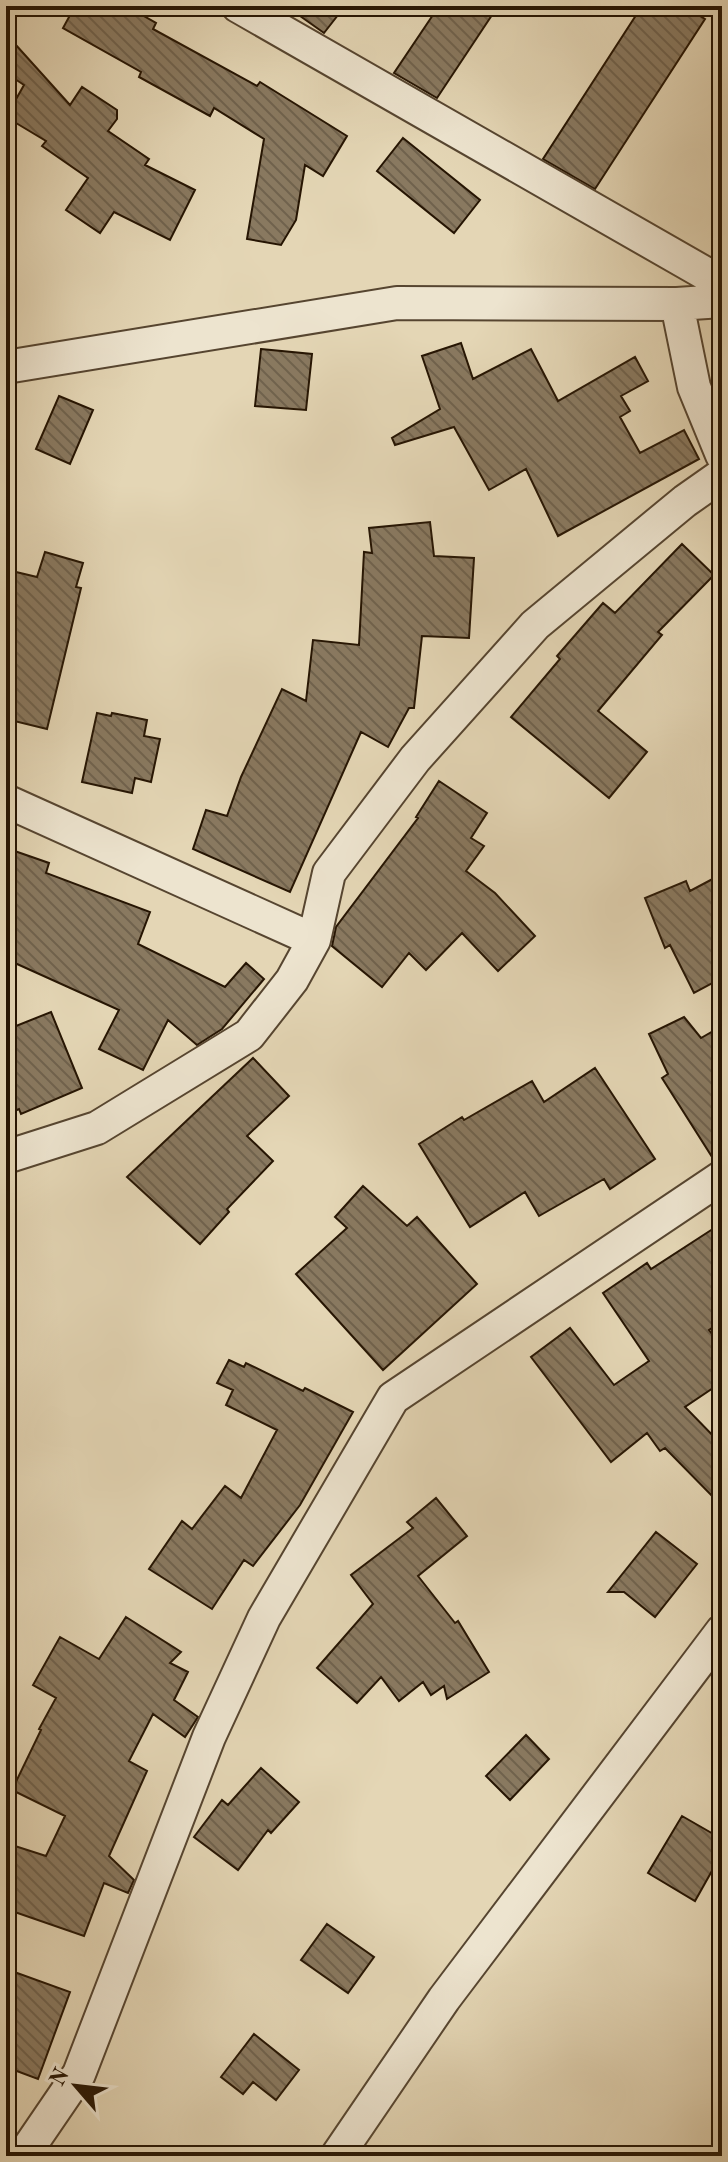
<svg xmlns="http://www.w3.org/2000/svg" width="728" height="2162" font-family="'Old Standard TT',serif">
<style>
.building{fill:url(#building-back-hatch);stroke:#261503;stroke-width:2}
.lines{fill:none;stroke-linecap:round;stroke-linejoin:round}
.street-casing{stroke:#564530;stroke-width:36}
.street{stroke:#ede4cf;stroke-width:32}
</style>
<defs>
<pattern id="building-back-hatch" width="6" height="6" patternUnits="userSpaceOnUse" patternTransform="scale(2)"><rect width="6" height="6" fill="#897960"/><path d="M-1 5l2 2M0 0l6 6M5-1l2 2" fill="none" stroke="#70624d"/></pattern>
</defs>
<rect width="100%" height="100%" fill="#e4d6b5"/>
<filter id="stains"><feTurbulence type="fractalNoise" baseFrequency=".0025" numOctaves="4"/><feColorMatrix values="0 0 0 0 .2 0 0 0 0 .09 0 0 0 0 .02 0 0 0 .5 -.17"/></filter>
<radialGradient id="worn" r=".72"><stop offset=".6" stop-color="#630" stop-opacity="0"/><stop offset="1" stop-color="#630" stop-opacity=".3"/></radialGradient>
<path class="building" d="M 75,6 L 126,6 L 156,23 L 153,29 L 257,86 L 260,82 L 347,136 L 323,176 L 305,165 L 296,220 L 281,245 L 247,239 L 264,139 L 214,108 L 210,116 L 139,77 L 141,72 L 63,28 Z
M 286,6 L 345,6 L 324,33 Z
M 439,6 L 498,6 L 437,98 L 394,73 Z
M 642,6 L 684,6 L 705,19 L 595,189 L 543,159 Z
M 6,34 L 70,105 L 82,87 L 117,110 L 117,119 L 108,131 L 149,159 L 145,165 L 195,190 L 170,240 L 114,212 L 100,233 L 66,210 L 88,178 L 42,146 L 46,141 L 6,117 L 24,85 L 6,73 Z
M 403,138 L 480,200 L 454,233 L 377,171 Z
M 461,343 L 473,379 L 531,349 L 558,401 L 635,357 L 648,381 L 621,396 L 630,411 L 620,417 L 640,453 L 684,430 L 699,459 L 558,536 L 526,469 L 489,490 L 454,427 L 395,445 L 392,438 L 440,409 L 422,356 Z
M 261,349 L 312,354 L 306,410 L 255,406 Z
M 59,396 L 93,410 L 70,464 L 36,449 Z
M 430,522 L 434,556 L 474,558 L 469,638 L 422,636 L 414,708 L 409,708 L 388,747 L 361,732 L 290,892 L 193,849 L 206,810 L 227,816 L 241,777 L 282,689 L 306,701 L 313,640 L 359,645 L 364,552 L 372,553 L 369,528 Z
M 682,544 L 714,575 L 658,632 L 662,635 L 598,711 L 647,752 L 609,798 L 511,717 L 560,659 L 557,656 L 603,603 L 615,613 Z
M 45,552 L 83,563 L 76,587 L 81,588 L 47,729 L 6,719 L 6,612 L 16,572 L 37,577 Z
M 97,713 L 111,716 L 112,713 L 147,720 L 144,736 L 160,739 L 151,782 L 135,778 L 132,793 L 82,782 Z
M 439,781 L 487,813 L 471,838 L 484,846 L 466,871 L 495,893 L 535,936 L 498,971 L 462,933 L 426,970 L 409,953 L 382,987 L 332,946 L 336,927 L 418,818 L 416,817 Z
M 6,848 L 49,863 L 46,873 L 150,912 L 138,944 L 225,987 L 246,963 L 264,979 L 222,1029 L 197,1045 L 168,1020 L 143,1070 L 99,1049 L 119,1010 L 6,959 Z
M 722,874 L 722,978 L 694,993 L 670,945 L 665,948 L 645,898 L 686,881 L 690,891 Z
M 51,1012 L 82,1088 L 21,1114 L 19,1109 L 6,1115 L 6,1030 Z
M 684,1017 L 701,1038 L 722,1026 L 722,1158 L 714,1160 L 662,1078 L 668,1074 L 649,1034 Z
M 253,1058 L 289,1096 L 247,1136 L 273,1161 L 227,1209 L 229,1212 L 200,1244 L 127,1177 Z
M 595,1068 L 655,1159 L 610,1189 L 604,1179 L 539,1216 L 525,1192 L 470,1227 L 419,1144 L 462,1117 L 464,1120 L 532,1081 L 544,1102 Z
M 363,1186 L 407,1226 L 417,1217 L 477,1284 L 383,1370 L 296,1274 L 347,1228 L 335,1217 Z
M 722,1223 L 722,1321 L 709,1330 L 722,1347 L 722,1382 L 685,1407 L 722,1445 L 722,1506 L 665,1448 L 660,1451 L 647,1433 L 611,1462 L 531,1357 L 570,1328 L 614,1385 L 649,1361 L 603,1293 L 647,1263 L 651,1269 Z
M 229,1360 L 244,1367 L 246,1363 L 303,1391 L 305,1388 L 353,1412 L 300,1505 L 253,1566 L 244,1560 L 212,1609 L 149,1569 L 182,1521 L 192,1529 L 225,1486 L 241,1498 L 277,1430 L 226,1405 L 233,1390 L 217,1383 Z
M 436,1498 L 467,1536 L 418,1576 L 455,1623 L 458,1621 L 489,1672 L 447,1699 L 444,1686 L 431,1695 L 423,1682 L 399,1701 L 381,1677 L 357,1703 L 317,1668 L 373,1604 L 351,1575 L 413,1528 L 407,1522 Z
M 656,1532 L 697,1564 L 655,1617 L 624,1592 L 608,1592 Z
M 126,1617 L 181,1652 L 170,1663 L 188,1672 L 174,1700 L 198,1717 L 185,1737 L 153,1714 L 129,1761 L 147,1771 L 109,1856 L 134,1880 L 128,1893 L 104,1883 L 84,1936 L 6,1909 L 6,1873 L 15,1846 L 46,1856 L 65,1816 L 12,1790 L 41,1730 L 39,1729 L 56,1698 L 33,1685 L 60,1637 L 99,1659 Z
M 526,1735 L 549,1759 L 510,1800 L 486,1776 Z
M 261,1768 L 299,1802 L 271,1833 L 268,1830 L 238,1870 L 194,1837 L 222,1800 L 228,1805 Z
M 682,1816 L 722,1839 L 722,1853 L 695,1901 L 648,1873 Z
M 327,1924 L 374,1957 L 348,1993 L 301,1960 Z
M 6,1969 L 70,1992 L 38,2079 L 6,2067 Z
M 254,2034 L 299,2070 L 276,2100 L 253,2082 L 243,2094 L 221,2077 Z"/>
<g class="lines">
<defs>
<path id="street" d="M 238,6 L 722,283
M 677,304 L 722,301
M 6,367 L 397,303 L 677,304 L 694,387 L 722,455
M 6,801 L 314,940
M 6,1157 L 97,1128 L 249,1035 L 292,980 L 314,940 L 329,873 L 415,759 L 535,625 L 685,501 L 722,475
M 23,2156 L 79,2074 L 209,1737 L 264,1618 L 393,1398 L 722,1177
M 337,2156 L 444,1999 L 722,1631"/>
</defs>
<use href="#street" class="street-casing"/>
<use href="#street" class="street"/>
</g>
<rect width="728" height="2162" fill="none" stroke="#e4d6b5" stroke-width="32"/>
<rect x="8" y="8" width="712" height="2146" fill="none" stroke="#261503" stroke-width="4"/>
<rect x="16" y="16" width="696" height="2130" fill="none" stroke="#261503" stroke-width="2"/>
<g transform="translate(76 2086) rotate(298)" stroke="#ede4cf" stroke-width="6" paint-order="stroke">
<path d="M0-6L14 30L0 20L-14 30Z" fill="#261503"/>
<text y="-12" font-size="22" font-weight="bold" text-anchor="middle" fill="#261503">N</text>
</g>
<rect width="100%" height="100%" filter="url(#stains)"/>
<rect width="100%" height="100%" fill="url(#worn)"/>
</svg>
